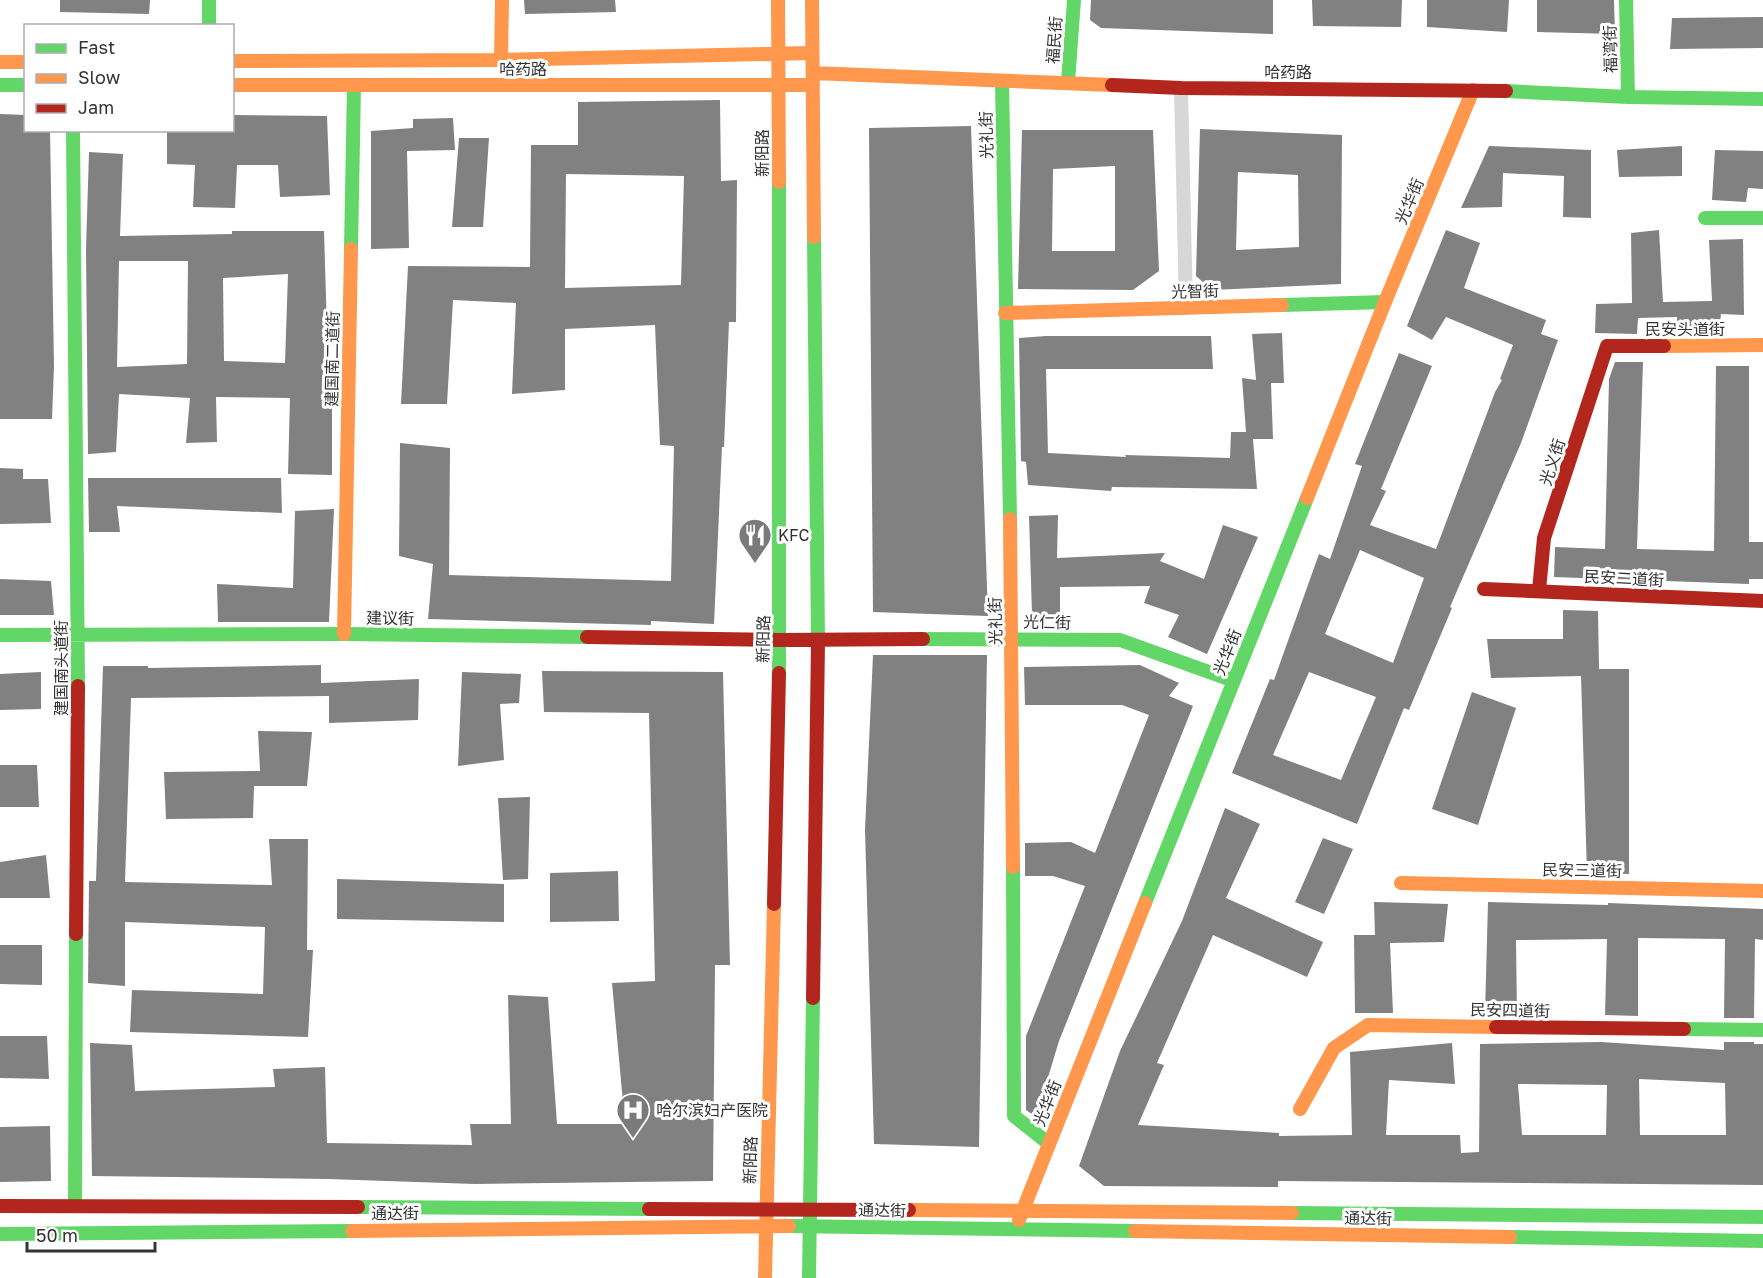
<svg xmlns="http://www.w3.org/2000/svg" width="1763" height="1278" font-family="'Golos Text','Noto Sans SC',sans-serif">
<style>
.building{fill:#818181;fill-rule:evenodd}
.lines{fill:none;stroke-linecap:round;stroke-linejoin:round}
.street{stroke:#d7d7d7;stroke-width:14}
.fast{stroke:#63d668;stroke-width:14}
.slow{stroke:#ff974d;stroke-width:14}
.jam{stroke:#b3261e;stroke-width:14}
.labels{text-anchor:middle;stroke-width:6;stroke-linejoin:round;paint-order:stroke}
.street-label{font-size:16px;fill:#333;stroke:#fff}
.poi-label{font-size:16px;fill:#333;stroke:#fff;text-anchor:start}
</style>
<rect width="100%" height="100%" fill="#fff"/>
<path class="building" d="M 60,0 L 150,0 L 149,14 L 60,12 Z
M 524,0 L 615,0 L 616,12 L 525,14 Z
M 1091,0 L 1273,0 L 1273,34 L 1101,28 L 1090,20 Z
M 1312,0 L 1402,0 L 1401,27 L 1313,26 Z
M 1427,0 L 1509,0 L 1507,32 L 1427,27 Z
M 1537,0 L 1614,0 L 1615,34 L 1537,32 Z
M 1763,17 L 1763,48 L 1670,49 L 1672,18 Z
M 720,100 L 721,181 L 737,180 L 736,322 L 729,322 L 724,447 L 722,447 L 714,624 L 651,621 L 651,625 L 428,619 L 433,564 L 399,556 L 400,443 L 450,448 L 449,575 L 671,581 L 674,446 L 660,445 L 655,325 L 565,329 L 565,390 L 512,394 L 516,303 L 453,300 L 447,404 L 401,404 L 408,266 L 530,267 L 531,145 L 578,145 L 578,102 ZM 566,174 L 684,176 L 681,285 L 565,288 Z
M 0,114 L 26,115 L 26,130 L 50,130 L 54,366 L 52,419 L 0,419 Z
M 232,115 L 327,116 L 330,195 L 280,197 L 278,165 L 237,165 L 235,208 L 193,207 L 195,165 L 167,164 L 167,130 L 232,130 Z
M 453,118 L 455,150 L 407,151 L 409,248 L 371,249 L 371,131 L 413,128 L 413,119 Z
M 971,126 L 988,616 L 873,612 L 869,128 Z
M 1200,129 L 1342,135 L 1341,284 L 1212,290 L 1196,276 ZM 1238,172 L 1298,175 L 1299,247 L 1236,250 Z
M 1022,130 L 1153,130 L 1159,271 L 1133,290 L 1018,289 ZM 1115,166 L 1115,251 L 1052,251 L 1053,169 Z
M 459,138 L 489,138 L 483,227 L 452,227 Z
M 1489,146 L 1591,150 L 1591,218 L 1563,217 L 1564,176 L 1503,173 L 1502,207 L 1461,208 Z
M 1682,146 L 1682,176 L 1619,177 L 1617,150 Z
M 1715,150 L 1763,151 L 1763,189 L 1748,188 L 1746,202 L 1712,200 Z
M 89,152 L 123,154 L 120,236 L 232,234 L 232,231 L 324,231 L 328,363 L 332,364 L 332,475 L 288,474 L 290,398 L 216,397 L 217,442 L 186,443 L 190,398 L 119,394 L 116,452 L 88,454 L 86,249 ZM 119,261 L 188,261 L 187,364 L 117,367 ZM 288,274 L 285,363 L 224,361 L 223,278 Z
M 1446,230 L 1480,243 L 1464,288 L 1546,320 L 1541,334 L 1558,340 L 1521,443 L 1450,607 L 1452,608 L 1409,710 L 1404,708 L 1357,824 L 1232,773 L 1270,679 L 1274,680 L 1319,554 L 1330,559 L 1362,466 L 1355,464 L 1399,353 L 1432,366 L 1381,489 L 1386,491 L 1370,525 L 1436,549 L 1495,392 L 1502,380 L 1500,379 L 1513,345 L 1446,317 L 1432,340 L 1407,326 ZM 1360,550 L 1424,578 L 1393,663 L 1325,634 ZM 1309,672 L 1376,697 L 1341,780 L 1273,755 Z
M 1659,230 L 1663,302 L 1712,301 L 1709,240 L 1743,239 L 1744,315 L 1721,314 L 1719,331 L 1677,330 L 1677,317 L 1638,318 L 1637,334 L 1595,333 L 1596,304 L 1632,303 L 1631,233 Z
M 1282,333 L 1284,383 L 1271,383 L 1273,439 L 1253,439 L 1257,489 L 1112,487 L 1111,491 L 1028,485 L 1026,462 L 1021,461 L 1019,338 L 1046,336 L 1211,336 L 1213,369 L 1046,369 L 1048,453 L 1126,457 L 1125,455 L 1230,458 L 1231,432 L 1246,432 L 1242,378 L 1256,380 L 1252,334 Z
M 1615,362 L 1643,362 L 1637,549 L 1714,551 L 1716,366 L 1749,366 L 1749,542 L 1763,542 L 1763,579 L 1749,579 L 1749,584 L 1554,577 L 1555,547 L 1605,549 L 1609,379 Z
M 0,468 L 23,469 L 23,479 L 48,479 L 51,523 L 0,524 Z
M 88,478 L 281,478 L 282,513 L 117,506 L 120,532 L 89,532 Z
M 334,509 L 329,622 L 218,622 L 217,584 L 293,588 L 295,511 Z
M 1058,515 L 1057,558 L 1165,553 L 1160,561 L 1204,579 L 1223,525 L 1258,537 L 1207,654 L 1168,637 L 1179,615 L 1144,603 L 1150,586 L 1060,587 L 1060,618 L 1032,614 L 1029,516 Z
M 0,579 L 51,581 L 54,615 L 0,615 Z
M 1563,610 L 1598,611 L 1599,669 L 1629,669 L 1629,874 L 1587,873 L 1581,676 L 1491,678 L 1487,639 L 1563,639 Z
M 873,655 L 987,655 L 979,1147 L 874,1144 L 865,830 Z
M 321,665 L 321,683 L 419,679 L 418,720 L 329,723 L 329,696 L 131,698 L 125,882 L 272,885 L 269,839 L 308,839 L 307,950 L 313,950 L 308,1037 L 130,1032 L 132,990 L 263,994 L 265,927 L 125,922 L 125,986 L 88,983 L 89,881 L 96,881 L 103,666 L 148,666 L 148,668 Z
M 1140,665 L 1179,683 L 1169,696 L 1193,706 L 1059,1041 L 1036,1117 L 1026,1110 L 1026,1036 L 1085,886 L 1053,876 L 1025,876 L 1025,843 L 1071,842 L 1095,853 L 1149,715 L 1122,705 L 1025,705 L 1024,667 Z
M 542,671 L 723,672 L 730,965 L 715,965 L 713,1181 L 475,1184 L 328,1179 L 92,1176 L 90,1043 L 132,1045 L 135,1091 L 275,1087 L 273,1069 L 325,1067 L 327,1143 L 472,1145 L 470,1124 L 511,1124 L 508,995 L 548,997 L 557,1124 L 625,1124 L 612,983 L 655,981 L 649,713 L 544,712 Z
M 41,672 L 41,709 L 0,710 L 0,674 Z
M 462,672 L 521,674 L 519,703 L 500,704 L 504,760 L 458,766 Z
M 1472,692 L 1516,708 L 1478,825 L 1432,809 Z
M 258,731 L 312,732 L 307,786 L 254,786 L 253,818 L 166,819 L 164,772 L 260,771 Z
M 0,765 L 37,765 L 39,807 L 0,807 Z
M 530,797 L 528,879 L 503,880 L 498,798 Z
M 1225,808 L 1260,824 L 1226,898 L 1323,942 L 1307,977 L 1213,935 L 1157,1063 L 1164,1065 L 1138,1125 L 1279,1133 L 1279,1136 L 1352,1135 L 1350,1052 L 1452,1043 L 1455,1084 L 1389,1080 L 1386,1135 L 1460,1135 L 1461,1153 L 1479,1152 L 1480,1044 L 1601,1042 L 1724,1050 L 1724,1042 L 1754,1042 L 1754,1044 L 1763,1044 L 1763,1185 L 1278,1181 L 1278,1187 L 1104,1186 L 1079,1166 L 1120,1051 L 1182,921 ZM 1639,1079 L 1725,1083 L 1726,1135 L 1640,1135 ZM 1518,1084 L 1607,1085 L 1606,1135 L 1522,1135 Z
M 1323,838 L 1353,849 L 1324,914 L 1295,902 Z
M 46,855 L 50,898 L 0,898 L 0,862 Z
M 618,871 L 619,921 L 550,922 L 550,873 Z
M 337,879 L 504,884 L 504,922 L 337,919 Z
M 1374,902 L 1448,904 L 1444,942 L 1390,943 L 1393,1013 L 1355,1013 L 1354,935 L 1375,935 Z
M 1488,902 L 1608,905 L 1608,903 L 1763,909 L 1763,940 L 1755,939 L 1754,1018 L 1724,1018 L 1725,939 L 1638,938 L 1638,1016 L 1605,1015 L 1607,939 L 1516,940 L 1517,1015 L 1485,1014 Z
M 0,945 L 42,945 L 42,985 L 0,984 Z
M 0,1036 L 47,1036 L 49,1079 L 0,1078 Z
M 50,1126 L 51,1181 L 0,1182 L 0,1127 Z"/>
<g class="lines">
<path class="street" d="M 1181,88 L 1186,308"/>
<path class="fast" d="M 209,0 L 209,26
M 1626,0 L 1628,97
M 1002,81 L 1010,519
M 1068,82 L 1074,0
M 0,85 L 26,85
M 1506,91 L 1628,97 L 1763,99
M 73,130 L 78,686
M 779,182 L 779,673
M 1705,218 L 1763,218
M 814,237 L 818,642
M 351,249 L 354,85
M 1282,305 L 1385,302
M 0,635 L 344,634 L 587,637
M 923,639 L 1120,640 L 1234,681
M 1013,867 L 1014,1116 L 1048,1143
M 1145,903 L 1307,498
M 1684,1029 L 1763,1030
M 75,1205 L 76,934
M 358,1207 L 649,1209
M 1292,1213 L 1763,1217
M 789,1226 L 1135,1231
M 0,1234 L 352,1231
M 1510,1237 L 1763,1241
M 809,1278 L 813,998"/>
<path class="slow" d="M 778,0 L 779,182
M 812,0 L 814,237
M 501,60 L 502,0
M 232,61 L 501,60 L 812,53
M 0,62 L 26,62
M 813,73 L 1112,85
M 232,85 L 813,85
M 1005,313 L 1282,305
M 1664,346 L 1763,345
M 1307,498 L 1385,302 L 1473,90
M 1010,519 L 1013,867
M 344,634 L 351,249
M 1401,883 L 1763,891
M 1300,1109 L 1334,1048 L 1368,1025 L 1496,1027
M 909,1210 L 1292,1213
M 1019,1220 L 1145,903
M 352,1231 L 789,1226
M 1135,1231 L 1510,1237
M 765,1278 L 774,904"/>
<path class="jam" d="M 1112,85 L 1181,88 L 1506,91
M 1484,589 L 1763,601
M 1539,590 L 1544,538 L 1607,346 L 1664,346
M 587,637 L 780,640 L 923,639
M 774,904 L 779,673
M 76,934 L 78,686
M 813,998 L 818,642
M 1496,1027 L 1684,1029
M 0,1206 L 358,1207
M 649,1209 L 909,1210"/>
</g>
<defs>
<symbol id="restaurant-pin" viewBox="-11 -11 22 30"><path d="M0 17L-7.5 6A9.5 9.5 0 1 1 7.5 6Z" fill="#7a7a7a" stroke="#fff"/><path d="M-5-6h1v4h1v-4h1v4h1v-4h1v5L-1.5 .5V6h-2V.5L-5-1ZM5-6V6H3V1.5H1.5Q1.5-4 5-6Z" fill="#fff"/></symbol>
<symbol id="hospital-pin" viewBox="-11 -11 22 30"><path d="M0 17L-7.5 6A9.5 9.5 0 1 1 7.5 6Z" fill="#7a7a7a" stroke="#fff"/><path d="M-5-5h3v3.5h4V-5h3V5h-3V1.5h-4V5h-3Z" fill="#fff"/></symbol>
</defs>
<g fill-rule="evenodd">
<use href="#restaurant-pin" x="736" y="516" width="38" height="52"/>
<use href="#hospital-pin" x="614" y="1091" width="38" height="52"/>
</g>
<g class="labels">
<g class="street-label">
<text transform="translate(1054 40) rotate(-86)" y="6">福民街</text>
<text transform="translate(1610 49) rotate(-91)" y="6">福湾街</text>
<text x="523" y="75">哈药路</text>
<text x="1288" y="78">哈药路</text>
<text transform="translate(986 135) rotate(-91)" y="6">光礼街</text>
<text transform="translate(762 153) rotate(-90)" y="6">新阳路</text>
<text transform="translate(1409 201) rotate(-67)" y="6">光华街</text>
<text transform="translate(1195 291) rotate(-2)" y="6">光智街</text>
<text x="1685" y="335">民安头道街</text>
<text transform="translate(332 359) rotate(-89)" y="6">建国南二道街</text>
<text transform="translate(1552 462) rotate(-72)" y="6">光义街</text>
<text transform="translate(1624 578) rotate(3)" y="6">民安二道街</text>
<text transform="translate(390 618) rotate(1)" y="6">建议街</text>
<text transform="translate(995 621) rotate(-91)" y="6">光礼街</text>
<text transform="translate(1047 622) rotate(1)" y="6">光仁街</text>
<text transform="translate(763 639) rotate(-89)" y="6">新阳路</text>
<text transform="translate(1227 652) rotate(-68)" y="6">光华街</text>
<text transform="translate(61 668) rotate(-90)" y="6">建国南头道街</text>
<text transform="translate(1582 870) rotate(1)" y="6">民安三道街</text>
<text transform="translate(1510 1010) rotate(1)" y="6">民安四道街</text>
<text transform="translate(1047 1103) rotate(-68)" y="6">光华街</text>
<text transform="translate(750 1160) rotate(-88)" y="6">新阳路</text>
<text transform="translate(882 1210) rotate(1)" y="6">通达街</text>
<text x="395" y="1219">通达街</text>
<text transform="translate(1368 1218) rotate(1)" y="6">通达街</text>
</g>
<g class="poi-label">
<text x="778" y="541">KFC</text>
<text x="656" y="1116">哈尔滨妇产医院</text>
</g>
</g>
<rect x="24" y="24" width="210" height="108" fill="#ffffff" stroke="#adadad" stroke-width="1.5"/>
<rect x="36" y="44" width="30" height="9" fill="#63d668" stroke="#adadad" stroke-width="1.5"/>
<text x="78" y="54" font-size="18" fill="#333333">Fast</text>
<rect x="36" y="74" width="30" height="9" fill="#ff974d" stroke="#adadad" stroke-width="1.5"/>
<text x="78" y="84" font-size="18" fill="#333333">Slow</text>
<rect x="36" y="104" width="30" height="9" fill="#b3261e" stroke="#adadad" stroke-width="1.5"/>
<text x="78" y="114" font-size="18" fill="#333333">Jam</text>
<path d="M27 1242v9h128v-9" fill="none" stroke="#333333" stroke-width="3"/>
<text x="36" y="1242" font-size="18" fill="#333333" stroke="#ffffff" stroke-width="4.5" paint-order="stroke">50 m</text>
</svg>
